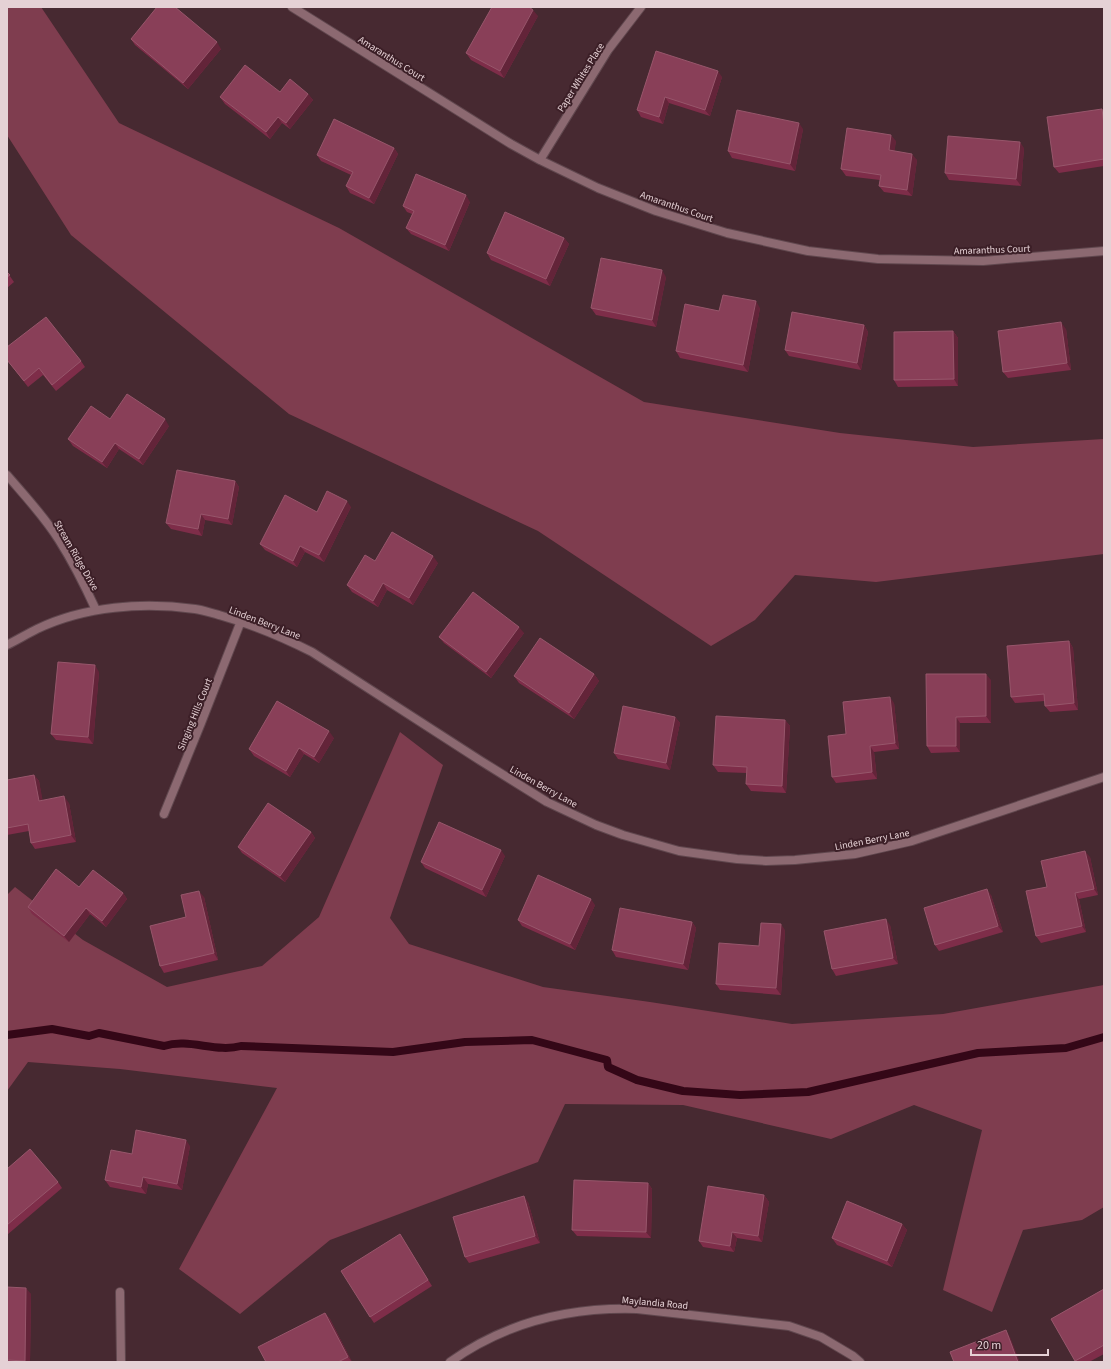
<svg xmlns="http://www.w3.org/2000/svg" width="1111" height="1369" font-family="'Source Sans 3',sans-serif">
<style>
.green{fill:#7f3d4f}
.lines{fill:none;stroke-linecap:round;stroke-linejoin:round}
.stream{stroke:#340717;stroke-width:8}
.street-casing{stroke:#60474e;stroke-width:10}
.street{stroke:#8c6971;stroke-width:8}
.wall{fill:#7e2d49}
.shaded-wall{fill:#632439}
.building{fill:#893f58;stroke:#97566b}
.labels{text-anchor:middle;stroke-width:4;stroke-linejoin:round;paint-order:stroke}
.street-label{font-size:10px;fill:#e5d1d5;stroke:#3c1f27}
</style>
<rect width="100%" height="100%" fill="#472931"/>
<path class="green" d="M 7,7 L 41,7 L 119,123 L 339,228 L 644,402 L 840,433 L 973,447 L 1104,439 L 1104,554 L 876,582 L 795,575 L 755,620 L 711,646 L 538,531 L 289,414 L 71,235 L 7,135 Z
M 400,732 L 443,765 L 390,918 L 409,944 L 543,987 L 650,1002 L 792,1024 L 943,1014 L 1104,985 L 1104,1207 L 1082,1220 L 1023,1230 L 992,1312 L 943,1290 L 982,1130 L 914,1105 L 831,1139 L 683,1105 L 565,1104 L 538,1162 L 330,1240 L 240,1314 L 179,1269 L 277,1088 L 120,1069 L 28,1062 L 7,1091 L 7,895 L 15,887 L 83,940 L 167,987 L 262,966 L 319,917 Z"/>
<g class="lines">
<path class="stream" d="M 7,1035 L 52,1029 L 89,1036 L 99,1033 L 164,1046 C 189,1038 216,1053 241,1046 L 393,1052 L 465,1042 L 532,1040 L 607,1060 L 608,1067 L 637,1080 L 683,1091 L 740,1095 L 808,1092 L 978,1053 L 1066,1048 L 1104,1037"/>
<defs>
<path id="street" d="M 292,7 L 511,144 L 540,160 L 598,188 L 656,211 L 727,233 L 808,251 L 878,259 L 983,261 L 1104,251
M 540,160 L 608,50 L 641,7
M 7,475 C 25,496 44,516 59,540 C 73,562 85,586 96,610
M 7,645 C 17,640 27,634 37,629 C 85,606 143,602 195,609 C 203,610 211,613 219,615 C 251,624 282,637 312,652 L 481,761 L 547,802 L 596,825 L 623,835 L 679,851 L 737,859 L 766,861 L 795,860 L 855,854 L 912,841 L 1104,777
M 164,814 L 201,723 L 241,621
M 120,1292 L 121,1362
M 450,1362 C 506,1322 569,1307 637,1309 L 789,1326 L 821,1337 L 853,1356 L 860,1362"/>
</defs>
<use href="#street" class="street-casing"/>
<use href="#street" class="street"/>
</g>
<path class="wall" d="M 538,16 L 504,78 L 471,60 L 466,53 Z
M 131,39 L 221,49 L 188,89 L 135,45 Z
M 656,51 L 722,77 L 710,116 L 669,103 L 663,124 L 641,117 L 637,110 Z
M 280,92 L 308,94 L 313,100 L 290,129 L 282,123 L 270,139 L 225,104 L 220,97 Z
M 1104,112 L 1104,166 L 1059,173 L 1054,167 Z
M 803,129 L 795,171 L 732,158 L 728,151 Z
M 896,141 L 894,151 L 917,160 L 912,196 L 884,192 L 879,186 L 880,180 L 846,176 L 841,169 Z
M 394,148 L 398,154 L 374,204 L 350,193 L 346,186 L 351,175 L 321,161 L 317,155 Z
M 1024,148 L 1021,186 L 949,180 L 945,173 Z
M 470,202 L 449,251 L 411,234 L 406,228 L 412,214 L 407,212 L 403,206 Z
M 564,238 L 569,244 L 550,286 L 491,260 L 487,253 Z
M 7,272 L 14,282 L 7,288 Z
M 666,277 L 656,327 L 596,315 L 591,308 Z
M 760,308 L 748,372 L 680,358 L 676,351 L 719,311 Z
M 864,325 L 868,332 L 861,370 L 789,356 L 785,350 Z
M 1066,329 L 1071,370 L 1008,378 L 1003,372 Z
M 953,331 L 958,338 L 958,386 L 898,387 L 894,380 Z
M 7,347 L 81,361 L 85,367 L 56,391 L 43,375 L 28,387 L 7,360 Z
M 110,419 L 169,426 L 143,465 L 119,449 L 107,468 L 73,446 L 68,439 Z
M 235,481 L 239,487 L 232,525 L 205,520 L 202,536 L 171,529 L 166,523 Z
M 351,507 L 324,562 L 305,552 L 297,567 L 265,550 L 260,544 L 317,512 Z
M 375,561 L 438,563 L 413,605 L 387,590 L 378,607 L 352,592 L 347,585 Z
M 524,633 L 491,678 L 444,643 L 439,637 Z
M 1069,641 L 1073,648 L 1078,710 L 1050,712 L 1045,706 L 1045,701 L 1015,703 L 1011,697 Z
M 99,672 L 93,744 L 56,740 L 51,734 Z
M 594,674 L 599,681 L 574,719 L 519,683 L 514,676 Z
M 991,680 L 991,723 L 960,723 L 960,752 L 931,753 L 927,746 Z
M 894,703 L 899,749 L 874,752 L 877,779 L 836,783 L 832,777 L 846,734 Z
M 675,717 L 680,723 L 670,770 L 618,759 L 614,753 Z
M 785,720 L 790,726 L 786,793 L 751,791 L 746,784 L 747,773 L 718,772 L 713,765 Z
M 334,738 L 319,763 L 304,754 L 290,777 L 254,756 L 249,749 Z
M 34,775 L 39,781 L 42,800 L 69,803 L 76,842 L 35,849 L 31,843 L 29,831 L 7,835 L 7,780 Z
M 311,832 L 315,838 L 285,882 L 242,853 L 238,847 Z
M 505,856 L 486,897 L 425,868 L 421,862 Z
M 1090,857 L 1098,895 L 1079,899 L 1086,932 L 1041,943 L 1036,936 L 1047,887 Z
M 123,893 L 127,899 L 106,927 L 90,914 L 69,942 L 32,914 L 28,907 Z
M 991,895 L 1003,932 L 939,951 L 935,945 Z
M 204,897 L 218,960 L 164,973 L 160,966 L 186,917 Z
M 595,905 L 575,950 L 522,926 L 518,920 Z
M 692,922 L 696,928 L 688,970 L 616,957 L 612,950 Z
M 890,925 L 898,964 L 836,976 L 832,969 Z
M 785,930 L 781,995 L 720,990 L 716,984 L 759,946 Z
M 190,1146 L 182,1190 L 148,1184 L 146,1194 L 110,1187 L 105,1180 L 132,1154 Z
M 7,1169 L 58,1182 L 62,1188 L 7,1235 Z
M 648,1183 L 652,1189 L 651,1238 L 577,1236 L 572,1230 Z
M 764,1195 L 769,1202 L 762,1242 L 737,1238 L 734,1252 L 703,1247 L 699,1241 Z
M 528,1202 L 540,1243 L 469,1263 L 465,1257 Z
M 902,1224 L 907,1230 L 892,1267 L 837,1245 L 832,1238 Z
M 400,1234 L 432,1286 L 374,1323 L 370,1317 Z
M 7,1287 L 31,1294 L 30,1362 L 7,1362 Z
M 1104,1289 L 1104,1354 L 1089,1362 L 1076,1362 L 1051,1319 Z
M 325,1313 L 330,1319 L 352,1362 L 266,1362 Z"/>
<path class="shaded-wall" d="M 533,10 L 538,16 L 504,78 L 500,71 Z
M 217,42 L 221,49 L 188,89 L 183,83 Z
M 718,71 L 722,77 L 710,116 L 705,110 Z
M 308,94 L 313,100 L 290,129 L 286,123 Z
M 665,97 L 669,103 L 663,124 L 659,117 Z
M 1102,109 L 1104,112 L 1104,125 Z
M 278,117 L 282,123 L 270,139 L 266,132 Z
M 799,123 L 803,129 L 795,171 L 790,164 Z
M 891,135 L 896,141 L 894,157 L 889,150 Z
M 1020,142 L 1024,148 L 1021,186 L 1016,179 Z
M 394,148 L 398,154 L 374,204 L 369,198 Z
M 912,154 L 917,160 L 912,196 L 907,190 Z
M 466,195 L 470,202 L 449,251 L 445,245 Z
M 564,238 L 569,244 L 550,286 L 546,279 Z
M 662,270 L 666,277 L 656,327 L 652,320 Z
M 756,301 L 760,308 L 748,372 L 743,365 Z
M 1061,322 L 1066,329 L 1071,370 L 1067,363 Z
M 864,325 L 868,332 L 861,370 L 857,363 Z
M 953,331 L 958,338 L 958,386 L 954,379 Z
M 165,419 L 169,426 L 143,465 L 139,459 Z
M 115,443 L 119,449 L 107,468 L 102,462 Z
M 235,481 L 239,487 L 232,525 L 228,519 Z
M 347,501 L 351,507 L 324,562 L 319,555 Z
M 201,514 L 205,520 L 202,536 L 198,529 Z
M 300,546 L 305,552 L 297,567 L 293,561 Z
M 433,556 L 438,563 L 413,605 L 409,598 Z
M 383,583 L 387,590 L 378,607 L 373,601 Z
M 519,627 L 524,633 L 491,678 L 486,672 Z
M 1069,641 L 1073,648 L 1078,710 L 1074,703 Z
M 95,665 L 99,672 L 93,744 L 88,737 Z
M 594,674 L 599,681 L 574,719 L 569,713 Z
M 986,674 L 991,680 L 991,723 L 986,716 Z
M 890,697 L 894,703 L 899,749 L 895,743 Z
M 675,717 L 680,723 L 670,770 L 666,763 Z
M 956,717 L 960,723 L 960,752 L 956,746 Z
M 785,720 L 790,726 L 786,793 L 782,786 Z
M 329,731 L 334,738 L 319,763 L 314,757 Z
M 870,746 L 874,752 L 877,779 L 872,772 Z
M 299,748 L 304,754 L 290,777 L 286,771 Z
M 34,775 L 39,781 L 44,807 L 39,801 Z
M 64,796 L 69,803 L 76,842 L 71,835 Z
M 311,832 L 315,838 L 285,882 L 280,876 Z
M 501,850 L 505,856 L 486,897 L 482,890 Z
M 1085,851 L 1090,857 L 1098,895 L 1094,889 Z
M 987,889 L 991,895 L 1003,932 L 998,926 Z
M 199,891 L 204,897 L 218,960 L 214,953 Z
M 123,893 L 127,899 L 106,927 L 102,921 Z
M 1075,893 L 1079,899 L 1086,932 L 1082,926 Z
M 591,899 L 595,905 L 575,950 L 570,944 Z
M 86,908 L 90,914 L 69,942 L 64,936 Z
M 886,919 L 890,925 L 898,964 L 893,958 Z
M 692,922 L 696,928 L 688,970 L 683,964 Z
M 781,924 L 785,930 L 781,995 L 776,988 Z
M 186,1140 L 190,1146 L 182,1190 L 177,1184 Z
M 143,1177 L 148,1184 L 146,1194 L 141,1187 Z
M 648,1183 L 652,1189 L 651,1238 L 646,1232 Z
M 764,1195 L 769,1202 L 762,1242 L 758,1236 Z
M 524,1196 L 528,1202 L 540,1243 L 535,1236 Z
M 902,1224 L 907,1230 L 892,1267 L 887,1261 Z
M 732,1232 L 737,1238 L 734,1252 L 730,1246 Z
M 26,1288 L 31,1294 L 30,1362 L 26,1362 L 25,1361 Z
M 325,1313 L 330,1319 L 352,1362 L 348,1357 Z
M 1006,1330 L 1010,1337 L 1020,1362 L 1018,1362 Z"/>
<path class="building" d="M 157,7 L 175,7 L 217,42 L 183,83 L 131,39 Z
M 492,7 L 529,7 L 533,10 L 500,71 L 466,53 Z
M 656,51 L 718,71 L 705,110 L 665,97 L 659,117 L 637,110 Z
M 245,65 L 280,92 L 290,79 L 308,94 L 286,123 L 278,117 L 266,132 L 220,97 Z
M 1102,109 L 1104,125 L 1104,159 L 1054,167 L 1047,117 Z
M 737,110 L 799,123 L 790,164 L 728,151 Z
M 334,119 L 394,148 L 369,198 L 346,186 L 353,172 L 317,155 Z
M 847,128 L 891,135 L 889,150 L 912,154 L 907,190 L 879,186 L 881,175 L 841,169 Z
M 948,136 L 1020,142 L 1016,179 L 945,173 Z
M 416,174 L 466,195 L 445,245 L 406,228 L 414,211 L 403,206 Z
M 505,212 L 564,238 L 546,279 L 487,253 Z
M 601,258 L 662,270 L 652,320 L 591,308 Z
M 7,272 L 10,275 L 7,277 Z
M 723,295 L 756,301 L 743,365 L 676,351 L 685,304 L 719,311 Z
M 792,312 L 864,325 L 857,363 L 785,350 Z
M 46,317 L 81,361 L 52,385 L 39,368 L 24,381 L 7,360 L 7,347 Z
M 1061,322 L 1067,363 L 1003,372 L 998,331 Z
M 953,331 L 954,379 L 894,380 L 894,332 Z
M 127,394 L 165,419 L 139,459 L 115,443 L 102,462 L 68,439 L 91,406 L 110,419 Z
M 177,470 L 235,481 L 228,519 L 201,514 L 198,529 L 166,523 Z
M 327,491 L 347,501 L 319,555 L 300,546 L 293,561 L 260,544 L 285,495 L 317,512 Z
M 392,532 L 433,556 L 409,598 L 383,583 L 373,601 L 347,585 L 365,555 L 375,561 Z
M 473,592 L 519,627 L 486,672 L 439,637 Z
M 540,638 L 594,674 L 569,713 L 514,676 Z
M 1069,641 L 1074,703 L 1045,706 L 1044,694 L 1011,697 L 1007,646 Z
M 58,662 L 95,665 L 88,737 L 51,734 Z
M 926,674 L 986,674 L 986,716 L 956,717 L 956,746 L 927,746 Z
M 890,697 L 895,743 L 870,746 L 872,772 L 832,777 L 828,736 L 846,734 L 843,702 Z
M 277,701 L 329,731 L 314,757 L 299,748 L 286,771 L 249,749 Z
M 623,706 L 675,717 L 666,763 L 614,753 Z
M 716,716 L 785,720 L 782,786 L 746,784 L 747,767 L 713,765 Z
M 34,775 L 39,801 L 64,796 L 71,835 L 31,843 L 28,824 L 7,828 L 7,780 Z
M 268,803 L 311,832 L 280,876 L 238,847 Z
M 439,822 L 501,850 L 482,890 L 421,862 Z
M 1085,851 L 1094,889 L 1075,893 L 1082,926 L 1036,936 L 1026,891 L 1047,887 L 1041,861 Z
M 56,869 L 79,887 L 93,870 L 123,893 L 102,921 L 86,908 L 64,936 L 28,907 Z
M 538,875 L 591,899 L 570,944 L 518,920 Z
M 987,889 L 998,926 L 935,945 L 924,908 Z
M 199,891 L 214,953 L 160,966 L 150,926 L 186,917 L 181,895 Z
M 620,908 L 692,922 L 683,964 L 612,950 Z
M 886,919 L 893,958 L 832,969 L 824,931 Z
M 761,923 L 781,924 L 776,988 L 716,984 L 719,943 L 759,946 Z
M 136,1130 L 186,1140 L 177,1184 L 143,1177 L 141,1187 L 105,1180 L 111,1150 L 132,1154 Z
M 30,1149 L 58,1182 L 7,1225 L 7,1169 Z
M 574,1180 L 648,1183 L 646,1232 L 572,1230 Z
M 708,1186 L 764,1195 L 758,1236 L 732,1232 L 730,1246 L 699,1241 Z
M 524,1196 L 535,1236 L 465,1257 L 453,1217 Z
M 847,1201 L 902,1224 L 887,1261 L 832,1238 Z
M 400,1234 L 428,1280 L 370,1317 L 341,1271 Z
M 7,1287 L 26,1288 L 25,1361 L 7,1360 Z
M 1104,1289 L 1104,1345 L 1075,1361 L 1051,1319 Z
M 325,1313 L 348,1357 L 338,1362 L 266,1362 L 258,1347 Z
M 1006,1330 L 1018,1362 L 954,1362 L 950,1352 Z"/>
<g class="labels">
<g class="street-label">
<text transform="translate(392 58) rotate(32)" y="4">Amaranthus Court</text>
<text transform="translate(580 77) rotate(-58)" y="4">Paper Whites Place</text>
<text transform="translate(677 206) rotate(19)" y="4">Amaranthus Court</text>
<text transform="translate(992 249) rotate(-2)" y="4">Amaranthus Court</text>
<text transform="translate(77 555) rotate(60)" y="4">Stream Ridge Drive</text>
<text transform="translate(265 622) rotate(21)" y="4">Linden Berry Lane</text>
<text transform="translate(194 714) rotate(-68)" y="4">Singing Hills Court</text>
<text transform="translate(544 786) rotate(29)" y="4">Linden Berry Lane</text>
<text transform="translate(872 839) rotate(-11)" y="4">Linden Berry Lane</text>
<text transform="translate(655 1302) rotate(5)" y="4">Maylandia Road</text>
</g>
</g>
<rect width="1111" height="1369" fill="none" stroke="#e5d1d5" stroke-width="16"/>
<path d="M971 1349v6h77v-6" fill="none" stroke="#e5d1d5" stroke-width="2"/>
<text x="977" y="1349" font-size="12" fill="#e5d1d5" stroke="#3c1f27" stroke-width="3" paint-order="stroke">20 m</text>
</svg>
